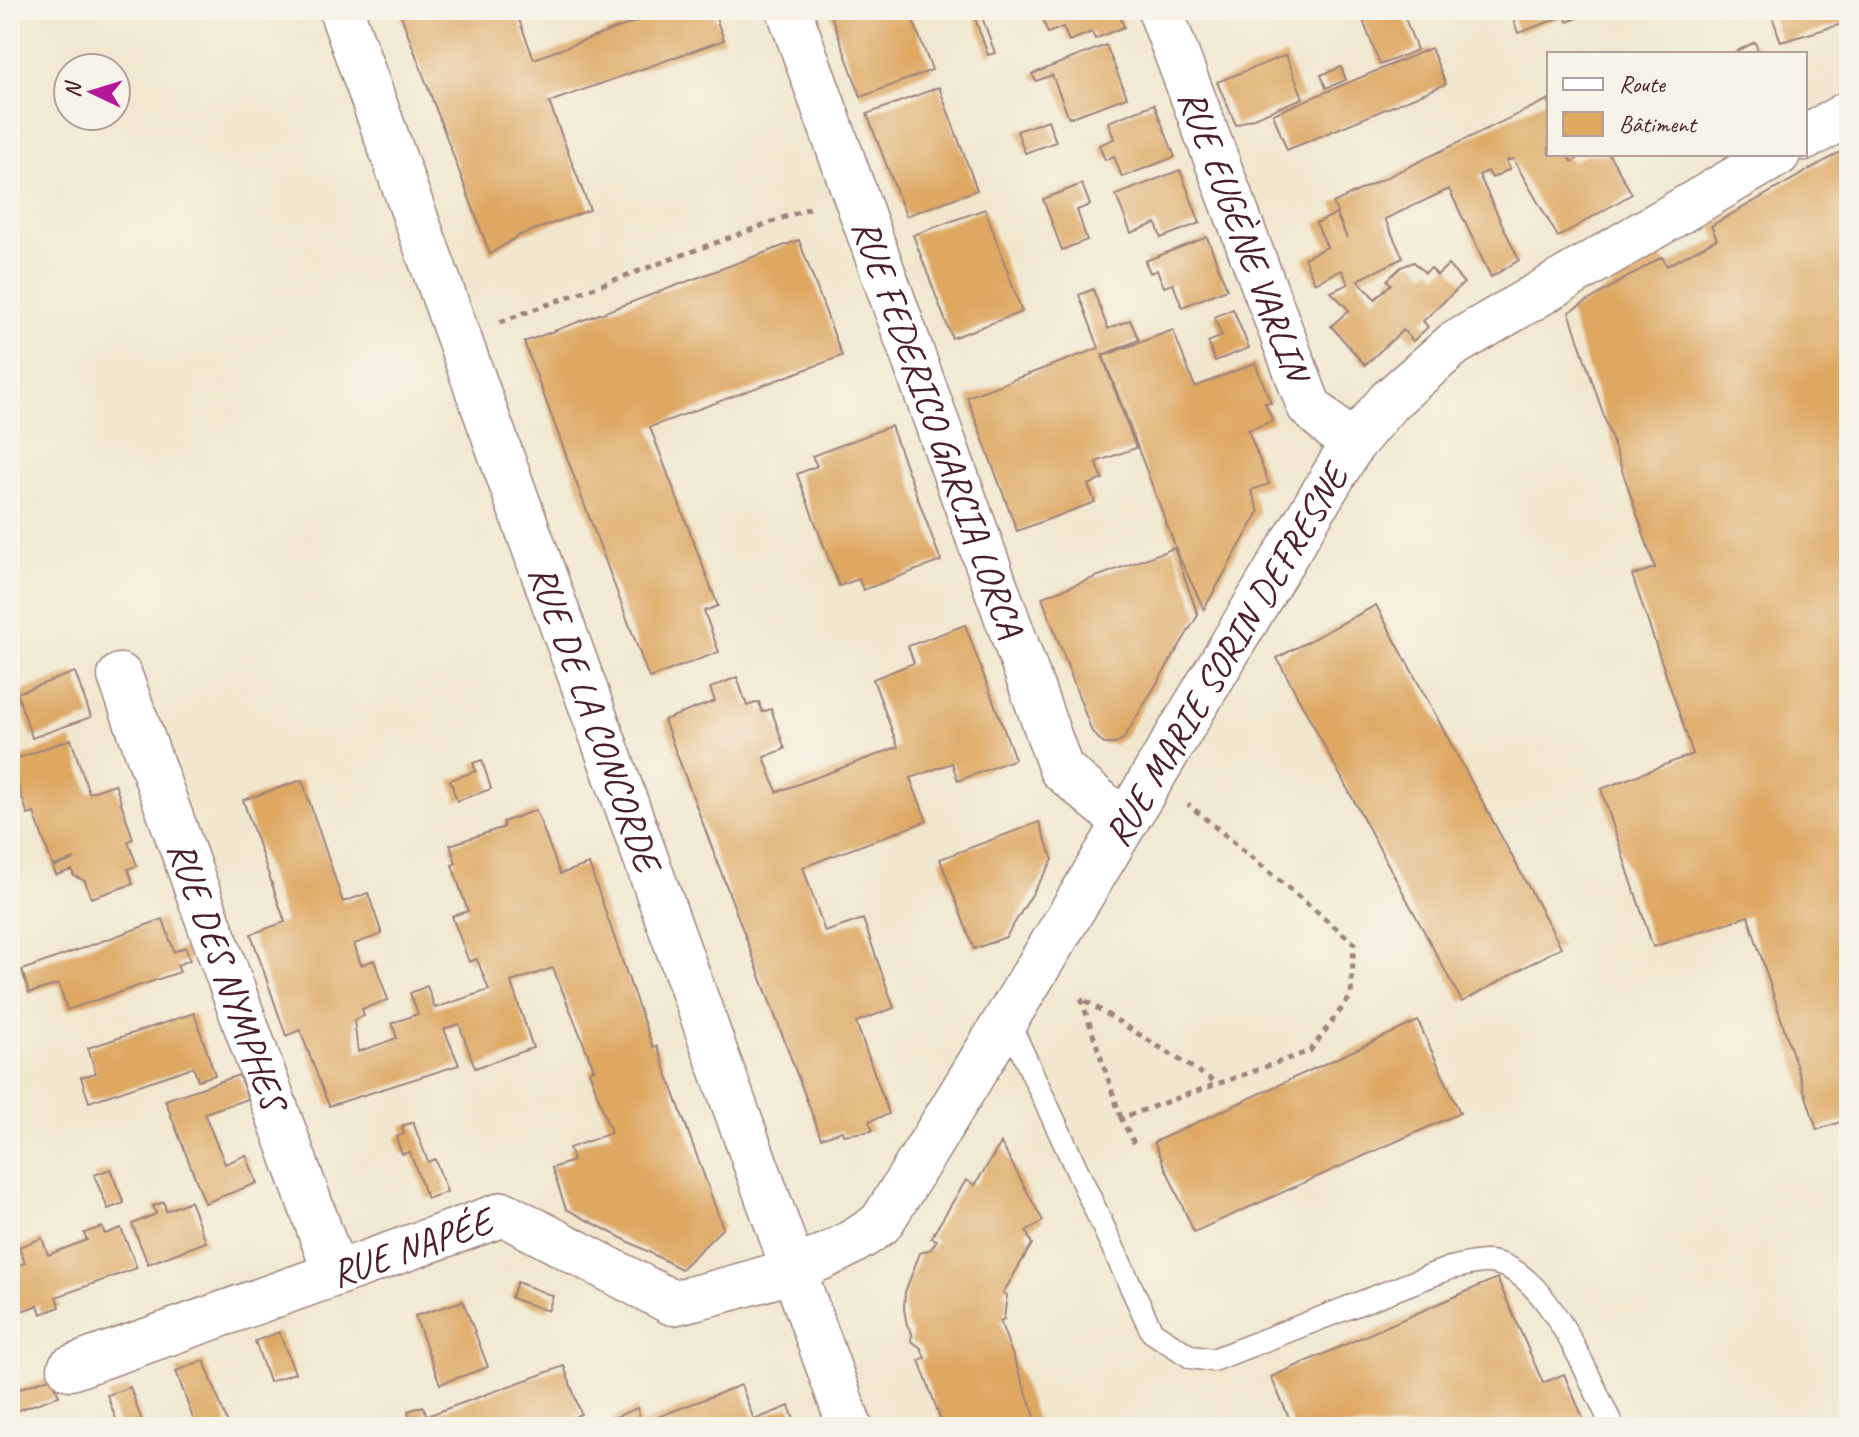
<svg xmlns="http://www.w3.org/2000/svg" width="1859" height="1437" font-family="Caveat,sans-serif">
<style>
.building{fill:#dea762}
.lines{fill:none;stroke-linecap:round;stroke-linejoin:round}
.service-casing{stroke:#9e837d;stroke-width:25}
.minor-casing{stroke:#9e837d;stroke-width:47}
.path{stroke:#9e837d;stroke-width:5;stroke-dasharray:6 6;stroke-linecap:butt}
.service{stroke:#fff;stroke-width:22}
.minor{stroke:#fff;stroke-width:44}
.labels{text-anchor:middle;stroke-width:6;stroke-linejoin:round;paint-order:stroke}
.street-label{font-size:38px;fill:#4a1f2b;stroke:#f7f3e8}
</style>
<rect width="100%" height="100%" fill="#f7f3e8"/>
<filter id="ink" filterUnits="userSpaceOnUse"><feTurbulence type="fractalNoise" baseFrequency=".0125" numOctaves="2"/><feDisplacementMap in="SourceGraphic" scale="16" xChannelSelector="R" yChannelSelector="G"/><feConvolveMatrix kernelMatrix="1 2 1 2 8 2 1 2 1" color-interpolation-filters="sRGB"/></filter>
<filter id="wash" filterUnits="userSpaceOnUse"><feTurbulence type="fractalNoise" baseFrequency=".006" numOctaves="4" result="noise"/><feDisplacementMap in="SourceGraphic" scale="32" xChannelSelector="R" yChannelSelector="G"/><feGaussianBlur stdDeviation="1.8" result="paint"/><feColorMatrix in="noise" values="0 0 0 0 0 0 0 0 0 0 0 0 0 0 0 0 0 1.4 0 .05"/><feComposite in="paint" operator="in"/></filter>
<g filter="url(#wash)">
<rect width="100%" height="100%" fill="#f1e7cf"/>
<g id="blocks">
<path class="building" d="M 399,10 L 515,10 L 534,59 L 667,10 L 713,10 L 724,40 L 549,102 L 590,210 L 520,235 L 490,254 Z
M 829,10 L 909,10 L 932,70 L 861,97 Z
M 972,10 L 999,10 L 982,17 L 995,53 L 988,55 Z
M 1039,10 L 1118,10 L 1124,27 L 1095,39 L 1092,32 L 1069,41 L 1063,27 L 1048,33 Z
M 1375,10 L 1402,10 L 1417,50 L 1380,65 L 1361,15 Z
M 1510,10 L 1600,10 L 1567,22 L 1565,16 L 1518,33 Z
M 1770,10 L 1849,10 L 1849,22 L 1781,42 Z
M 1755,42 L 1759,54 L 1731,54 Z
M 1106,45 L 1127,97 L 1069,118 L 1052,75 L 1036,81 L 1032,74 Z
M 1431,48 L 1446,84 L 1287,150 L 1273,114 Z
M 1286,55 L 1303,98 L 1236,125 L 1217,82 Z
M 1341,67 L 1346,80 L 1326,88 L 1321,75 Z
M 939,87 L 977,190 L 906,216 L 867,114 Z
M 1549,99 L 1549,154 L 1567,154 L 1572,162 L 1586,154 L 1609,154 L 1632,194 L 1558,237 L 1513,159 L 1506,161 L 1510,169 L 1492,178 L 1488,171 L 1479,175 L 1519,260 L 1491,277 L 1449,189 L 1385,219 L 1403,258 L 1358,280 L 1375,299 L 1391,284 L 1387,280 L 1401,267 L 1414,262 L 1425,273 L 1431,268 L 1437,275 L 1448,265 L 1464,283 L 1423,321 L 1428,327 L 1413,341 L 1403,330 L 1365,365 L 1331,326 L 1349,310 L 1331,292 L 1348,284 L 1342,270 L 1315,283 L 1304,258 L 1327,247 L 1316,223 L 1336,214 L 1347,238 L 1333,203 Z
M 1154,104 L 1175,157 L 1122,177 L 1114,156 L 1105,160 L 1099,145 L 1114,139 L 1108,122 Z
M 1048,120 L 1056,142 L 1025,153 L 1017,131 Z
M 1849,147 L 1849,1119 L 1817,1130 L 1748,916 L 1653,947 L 1601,789 L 1693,754 L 1632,575 L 1655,568 L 1569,312 L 1662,257 L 1667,266 L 1717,239 L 1711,226 Z
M 1180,170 L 1200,223 L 1161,238 L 1156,223 L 1131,233 L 1116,195 Z
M 1082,184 L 1090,205 L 1077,210 L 1087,240 L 1062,250 L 1043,199 Z
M 985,209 L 1022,312 L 952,338 L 913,235 Z
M 1207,237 L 1227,289 L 1182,307 L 1173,284 L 1164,287 L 1157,270 L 1150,273 L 1145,261 Z
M 799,240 L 842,356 L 650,427 L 718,606 L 704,611 L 719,652 L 649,678 L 524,342 Z
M 1093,289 L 1108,329 L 1130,320 L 1139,340 L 1102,355 L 1136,448 L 1096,462 L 1103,479 L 1088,485 L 1095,502 L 1017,531 L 967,397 L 1099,348 L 1079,295 Z
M 1233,309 L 1249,348 L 1215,361 L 1208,342 L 1222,336 L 1214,317 Z
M 1173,330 L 1195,387 L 1255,363 L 1271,403 L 1265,403 L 1273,421 L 1248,430 L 1269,484 L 1251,490 L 1259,512 L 1204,609 L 1180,559 L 1103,356 Z
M 891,426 L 941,561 L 863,590 L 859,579 L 839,586 L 797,474 L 817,466 L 812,456 Z
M 1174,548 L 1198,615 L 1124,738 L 1115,744 L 1104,744 L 1092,732 L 1042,597 Z
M 1376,605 L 1561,947 L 1462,1002 L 1277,658 Z
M 965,625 L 1015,759 L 958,781 L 952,763 L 910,778 L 927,821 L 803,867 L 825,932 L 863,919 L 894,1008 L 856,1022 L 889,1114 L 869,1121 L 873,1131 L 843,1135 L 842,1131 L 821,1138 L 664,720 L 715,701 L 710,688 L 737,677 L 747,706 L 759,702 L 762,712 L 771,709 L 785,749 L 764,757 L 777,792 L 898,747 L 873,679 L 914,663 L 908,646 Z
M 75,672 L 91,717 L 32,738 L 17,693 Z
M 71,739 L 89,793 L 115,784 L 133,839 L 128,841 L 137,866 L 128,869 L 133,884 L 91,898 L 85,881 L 74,876 L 72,870 L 56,875 L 53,867 L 75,859 L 53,866 L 34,813 L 28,815 L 10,761 Z
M 482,760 L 491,789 L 457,801 L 450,780 L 476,771 L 473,763 Z
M 302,780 L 343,902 L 368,893 L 382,934 L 354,944 L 361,965 L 374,960 L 388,1000 L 362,1009 L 364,1016 L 354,1020 L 358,1052 L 397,1038 L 392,1023 L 418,1014 L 410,993 L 427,986 L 435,1008 L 489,990 L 477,959 L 469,962 L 452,916 L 468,911 L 452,865 L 456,863 L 450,845 L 504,827 L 503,822 L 536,810 L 560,874 L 589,864 L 638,1006 L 653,1047 L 657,1046 L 723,1228 L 681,1269 L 566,1209 L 552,1168 L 573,1161 L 569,1148 L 611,1133 L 589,1071 L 594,1069 L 553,968 L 511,982 L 533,1048 L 475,1068 L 459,1024 L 444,1029 L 459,1065 L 329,1106 L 300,1030 L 286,1036 L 251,934 L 285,922 L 243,800 Z
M 1039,822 L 1053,860 L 1006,937 L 974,949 L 940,859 Z
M 163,919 L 174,952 L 185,947 L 190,960 L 177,965 L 180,972 L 67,1010 L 59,984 L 29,993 L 22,970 Z
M 194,1013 L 215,1075 L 198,1080 L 193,1067 L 89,1102 L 81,1077 L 96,1073 L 88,1048 Z
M 1418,1021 L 1460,1113 L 1194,1232 L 1154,1142 Z
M 239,1075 L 248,1099 L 204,1113 L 225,1164 L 246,1155 L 257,1183 L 205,1203 L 165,1100 Z
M 413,1122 L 428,1162 L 435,1159 L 447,1192 L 427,1199 L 410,1152 L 402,1154 L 396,1137 L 404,1134 L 402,1126 Z
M 1001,1143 L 1043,1221 L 1026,1231 L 1032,1244 L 1003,1293 L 1007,1295 L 1004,1319 L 1000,1321 L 1039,1427 L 949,1427 L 948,1424 L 943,1426 L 919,1360 L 925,1358 L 921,1348 L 911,1341 L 912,1333 L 907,1325 L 904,1309 L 905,1292 L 920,1253 L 931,1249 L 937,1240 L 931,1238 L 966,1180 L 975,1185 Z
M 110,1169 L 124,1203 L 108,1209 L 94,1175 Z
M 190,1201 L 206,1242 L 148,1264 L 132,1224 L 156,1214 L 153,1206 L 164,1202 L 166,1211 Z
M 102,1227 L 105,1234 L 121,1228 L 137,1268 L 56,1297 L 60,1307 L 41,1314 L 38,1305 L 10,1315 L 10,1268 L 25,1263 L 19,1247 L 42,1238 L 48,1255 L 87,1240 L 84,1233 Z
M 1497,1278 L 1543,1383 L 1564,1374 L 1587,1427 L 1293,1427 L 1271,1377 Z
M 517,1282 L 553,1296 L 548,1311 L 511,1298 Z
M 463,1301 L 488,1367 L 440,1384 L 415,1316 Z
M 279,1332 L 295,1373 L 269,1382 L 255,1341 Z
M 204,1360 L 229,1427 L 196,1427 L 176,1371 Z
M 564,1366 L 581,1414 L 576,1416 L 580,1427 L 398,1427 L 411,1422 L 408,1411 L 423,1406 L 427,1416 Z
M 52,1377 L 59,1396 L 10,1413 L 10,1392 Z
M 741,1385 L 754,1420 L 789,1406 L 797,1427 L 616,1427 L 614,1422 L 613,1418 L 637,1408 L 642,1423 Z
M 130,1387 L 144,1427 L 119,1427 L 107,1395 Z"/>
</g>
</g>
<g filter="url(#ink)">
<use href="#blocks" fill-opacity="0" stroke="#9e837d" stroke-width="2"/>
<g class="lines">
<defs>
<path id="service" d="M 1008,1021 L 1152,1332 L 1191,1357 L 1213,1360 L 1450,1268 C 1461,1266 1475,1262 1486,1262 C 1546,1262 1589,1381 1613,1427"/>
<g id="minor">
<path id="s1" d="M 341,10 L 850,1427"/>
<path id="s2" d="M 789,10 L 1061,769 L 1123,821"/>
<path id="s3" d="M 1160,10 L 1309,406 L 1352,445"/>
<path d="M 1805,138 L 1849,113"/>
<path id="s4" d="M 120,676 L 335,1273"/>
<path id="s5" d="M 70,1368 L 504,1214 L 673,1303 C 745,1285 821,1269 881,1223 C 1042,966 1195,704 1352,445 L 1389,401 L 1454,344 L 1778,154"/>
</g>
</defs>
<use href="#service" class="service-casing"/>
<use href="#minor" class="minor-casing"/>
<path class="path" d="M 500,322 L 810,208
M 1121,1118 L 1081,998 L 1215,1082
M 1134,1143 L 1121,1118 L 1310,1051 L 1351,996 L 1354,943 L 1188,804"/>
<use href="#service" class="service"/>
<use href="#minor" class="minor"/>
</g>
</g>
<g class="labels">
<g class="street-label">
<text dy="13" stroke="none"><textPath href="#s3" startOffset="240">RUE EUGÈNE VARLIN</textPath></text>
<text dy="13" stroke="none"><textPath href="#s2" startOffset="444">RUE FEDERICO GARCIA LORCA</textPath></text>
<text dy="13" stroke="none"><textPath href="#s5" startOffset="1540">RUE MARIE SORIN DEFRESNE</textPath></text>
<text dy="13" stroke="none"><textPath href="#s1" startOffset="752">RUE DE LA CONCORDE</textPath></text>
<text dy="13" stroke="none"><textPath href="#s4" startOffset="318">RUE DES NYMPHES</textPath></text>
<text dy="13" stroke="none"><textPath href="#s5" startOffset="362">RUE NAPÉE</textPath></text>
</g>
</g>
<rect width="1859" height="1437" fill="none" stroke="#f7f3e8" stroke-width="40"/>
<rect x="1547" y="52" width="260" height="104" fill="#f7f3e8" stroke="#b29e9c" stroke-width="2"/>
<rect x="1563" y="78" width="40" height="12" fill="#ffffff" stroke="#b29e9c" stroke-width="2"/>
<text x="1619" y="92" font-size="24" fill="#4a1f2b">Route</text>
<rect x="1563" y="112" width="40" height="24" fill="#dea762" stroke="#b29e9c" stroke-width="2"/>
<text x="1619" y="132" font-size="24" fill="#4a1f2b">Bâtiment</text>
<g transform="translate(92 92) rotate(274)"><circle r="38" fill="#f7f3e8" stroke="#b29e9c" stroke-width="2"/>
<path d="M0-6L14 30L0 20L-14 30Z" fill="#b5179e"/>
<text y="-12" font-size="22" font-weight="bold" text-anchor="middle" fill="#4a1f2b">N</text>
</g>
</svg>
